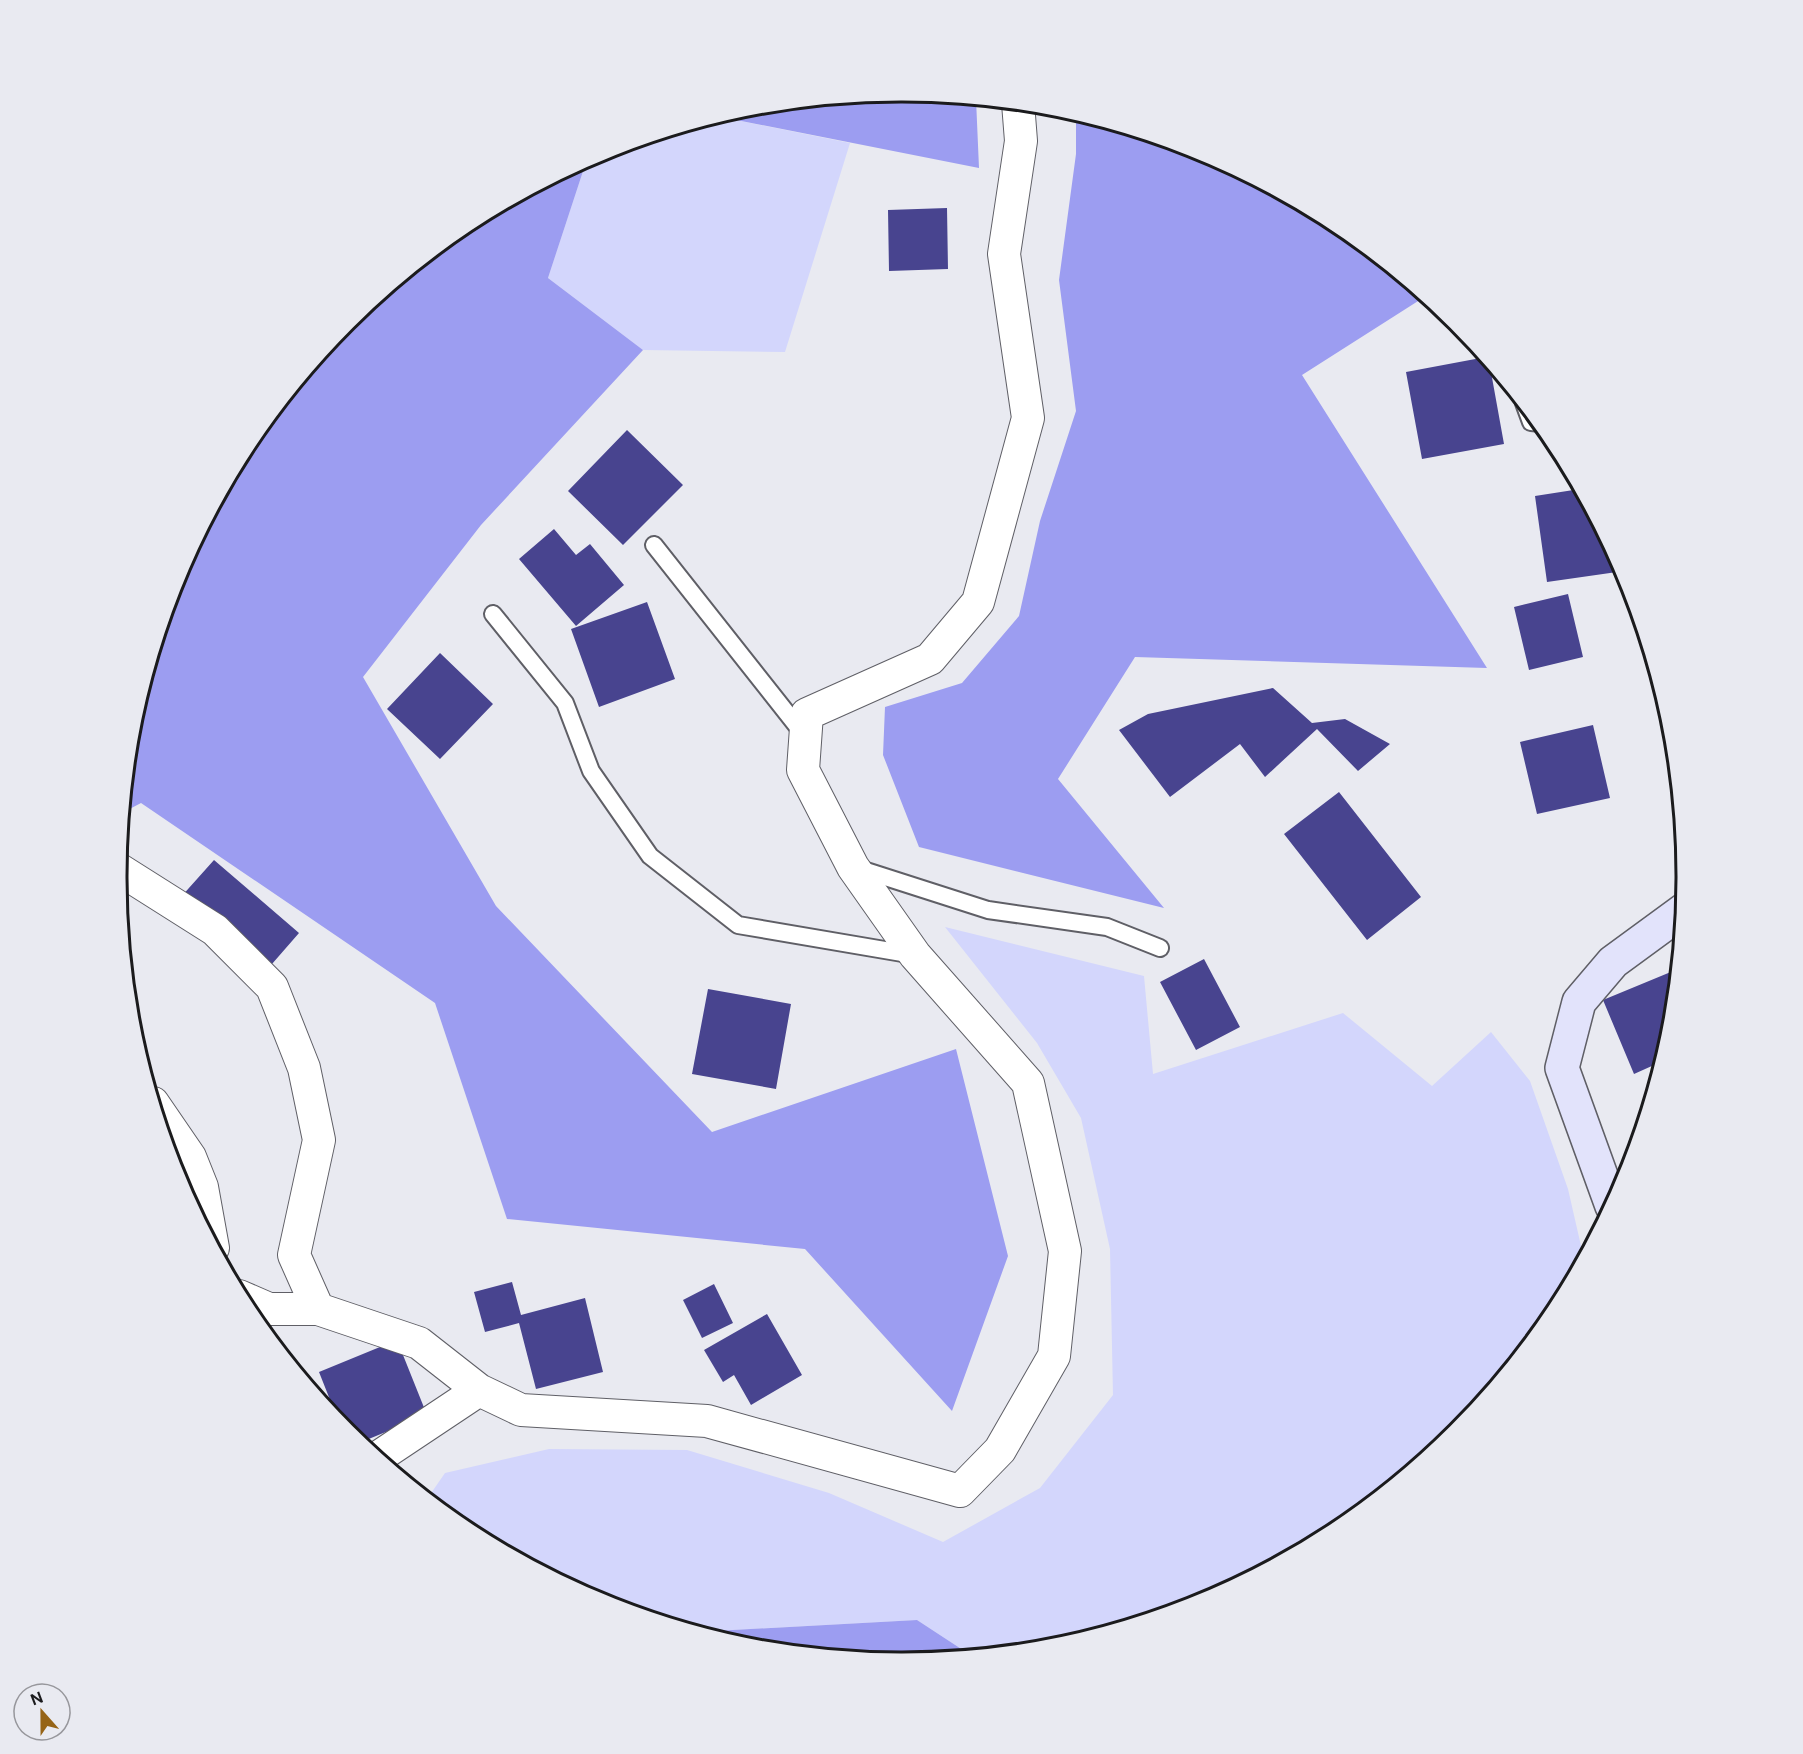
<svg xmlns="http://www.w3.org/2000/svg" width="1803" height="1754" font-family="'DM Sans',sans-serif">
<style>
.green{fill:#d3d6fc}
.forest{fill:#9c9df1}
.building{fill:#48448f}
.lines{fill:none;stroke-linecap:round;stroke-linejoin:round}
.lane-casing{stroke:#5f5f66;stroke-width:20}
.street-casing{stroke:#5f5f66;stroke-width:34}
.secondary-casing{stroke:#5f5f66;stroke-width:36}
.lane{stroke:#fff;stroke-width:16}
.street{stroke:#fff;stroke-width:32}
.secondary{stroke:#e2e3fb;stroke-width:33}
.rim{fill:none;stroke:#1b1b1d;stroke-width:3}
</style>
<rect width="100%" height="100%" fill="#e9eaf1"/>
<path class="green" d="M 716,116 L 850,143 L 785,352 L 643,350 L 548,278 L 587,159 L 601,151 Z
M 945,927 L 1144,976 L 1153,1074 L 1343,1013 L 1432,1086 L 1491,1032 L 1530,1081 L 1568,1189 L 1584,1259 L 1554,1314 L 1457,1433 L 1338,1530 L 1202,1603 L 1054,1647 L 972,1656 L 917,1620 L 697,1632 L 601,1603 L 465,1530 L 427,1499 L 445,1473 L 549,1449 L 687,1450 L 829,1493 L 943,1542 L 1040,1488 L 1113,1395 L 1110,1249 L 1081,1118 L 1037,1043 Z"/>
<path class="forest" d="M 902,92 L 976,99 L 979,168 L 716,116 L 749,107 Z
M 1076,113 L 1202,151 L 1338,224 L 1426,296 L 1302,375 L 1487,668 L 1135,657 L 1058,779 L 1164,908 L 919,847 L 883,755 L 885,707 L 962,683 L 1019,616 L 1040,521 L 1076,411 L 1059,280 L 1076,154 Z
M 587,159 L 548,278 L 643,350 L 481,525 L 363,677 L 496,906 L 712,1132 L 956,1049 L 1008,1256 L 952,1411 L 805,1249 L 507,1219 L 435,1003 L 141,803 L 122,813 L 131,723 L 176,576 L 249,440 L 346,321 L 465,224 Z
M 917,1620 L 972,1656 L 901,1662 L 748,1647 L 697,1632 Z"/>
<path class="building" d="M 947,208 L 948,269 L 889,271 L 888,210 Z
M 1486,357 L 1489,361 L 1504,444 L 1422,459 L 1406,372 Z
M 627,430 L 683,485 L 623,545 L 568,491 Z
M 1580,489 L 1624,571 L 1547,582 L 1535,496 Z
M 554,529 L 576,555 L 590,544 L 624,585 L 576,626 L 519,559 Z
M 1568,594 L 1583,657 L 1529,670 L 1514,607 Z
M 647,602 L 675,679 L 599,707 L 571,629 Z
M 440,653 L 493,704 L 440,759 L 387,709 Z
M 1273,688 L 1312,723 L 1345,719 L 1390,744 L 1358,771 L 1317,729 L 1265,777 L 1240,744 L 1170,797 L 1119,730 L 1148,714 Z
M 1593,725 L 1610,798 L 1537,814 L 1520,742 Z
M 1339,792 L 1421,897 L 1367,940 L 1284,834 Z
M 214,860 L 299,933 L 265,972 L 180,898 Z
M 1204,959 L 1240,1027 L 1196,1050 L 1160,982 Z
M 1678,969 L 1672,1031 L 1663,1061 L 1634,1074 L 1603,1000 Z
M 708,989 L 791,1004 L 776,1089 L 692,1074 Z
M 512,1282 L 521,1315 L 585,1298 L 603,1372 L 536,1389 L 519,1323 L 485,1332 L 474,1292 Z
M 714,1284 L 733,1323 L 702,1338 L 683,1300 Z
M 767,1314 L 802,1375 L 751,1405 L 734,1375 L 723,1382 L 704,1350 Z
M 397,1340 L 427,1415 L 359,1443 L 340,1425 L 319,1372 Z"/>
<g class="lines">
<defs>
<path id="lane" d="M 1524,403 L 1531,422 L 1541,423
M 654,545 L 805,736
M 493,614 L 565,703 L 591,771 L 650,856 L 738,925 L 914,955
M 857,868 L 988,910 L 1107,927 L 1160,948"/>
<path id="street" d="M 117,868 L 215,930 L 272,987 L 304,1068 L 319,1140 L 294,1255 L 318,1309 L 419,1343 L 479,1390 L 521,1410 L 707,1421 L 960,1491 L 1000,1450 L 1054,1356 L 1065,1251 L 1028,1083 L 915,955 L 853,867 L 803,770 L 807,714 L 930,659 L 978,602 L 1028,418 L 1004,254 L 1021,141 L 1018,103
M 153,1103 L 190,1157 L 202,1187 L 213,1248
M 239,1296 L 269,1309 L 318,1309
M 377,1458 L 479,1390"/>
<path id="secondary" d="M 1612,1206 L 1562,1068 L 1579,1002 L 1613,962 L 1684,910"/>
</defs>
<use href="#lane" class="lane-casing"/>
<use href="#street" class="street-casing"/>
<use href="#secondary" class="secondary-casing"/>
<use href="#lane" class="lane"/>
<use href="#street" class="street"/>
<use href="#secondary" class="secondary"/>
</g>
<path d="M0 0H1803V1754H0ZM901 102H902A774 774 0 0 1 1676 876V878A774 774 0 0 1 902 1652H901A774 774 0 0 1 127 878V876A774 774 0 0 1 901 102Z" fill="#e9eaf1" fill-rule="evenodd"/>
<path class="rim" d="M901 102H902A774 774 0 0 1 1676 876V878A774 774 0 0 1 902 1652H901A774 774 0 0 1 127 878V876A774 774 0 0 1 901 102Z"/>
<g transform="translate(42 1712) rotate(339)"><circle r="28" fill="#e9eaf1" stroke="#97979c" stroke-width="1.5"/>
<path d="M0-4.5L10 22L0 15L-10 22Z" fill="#966417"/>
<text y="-9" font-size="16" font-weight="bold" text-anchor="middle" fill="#1b1b1d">N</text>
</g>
</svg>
